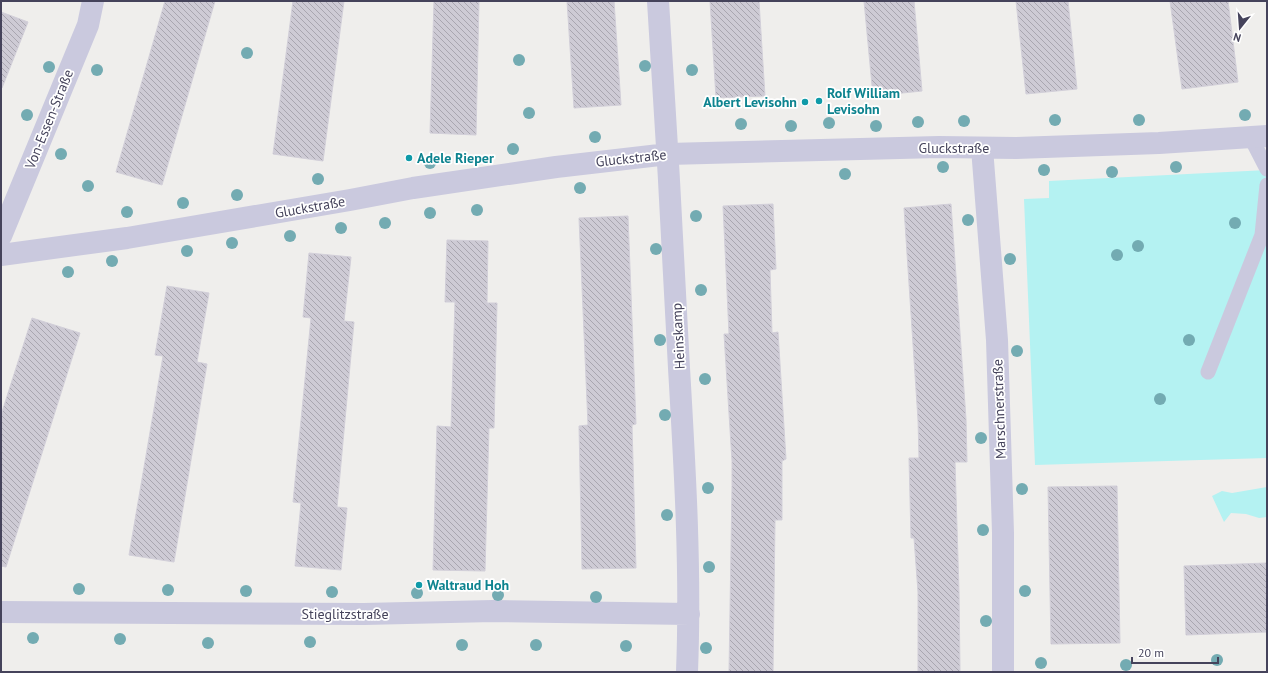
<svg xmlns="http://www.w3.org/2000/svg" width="1268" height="673" font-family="'PT Sans',sans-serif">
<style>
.park{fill:#b4f2f2}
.building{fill:url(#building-back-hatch);stroke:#d2cfd9}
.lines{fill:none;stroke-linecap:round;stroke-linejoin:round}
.lane{stroke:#cac9de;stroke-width:15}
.street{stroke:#cac9de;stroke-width:22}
.tree{fill:#73abb2}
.culture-dot{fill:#0f9aa8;stroke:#fff;stroke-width:1.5}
.labels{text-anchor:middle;stroke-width:3.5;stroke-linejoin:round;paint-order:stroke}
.culture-label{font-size:14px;font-weight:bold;fill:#0d838f;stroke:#fff;text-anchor:start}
.street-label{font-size:14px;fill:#45435b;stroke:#fff}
</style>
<defs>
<pattern id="building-back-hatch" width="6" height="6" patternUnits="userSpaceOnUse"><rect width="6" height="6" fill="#cecbd5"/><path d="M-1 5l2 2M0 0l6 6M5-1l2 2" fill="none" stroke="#a9a6b0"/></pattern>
</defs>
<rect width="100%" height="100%" fill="#efeeec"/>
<path class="park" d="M 1267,170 L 1267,458 L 1035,465 L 1024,199 L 1049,198 L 1049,181 Z
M 1267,487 L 1267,517 L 1259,518 L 1246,514 L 1231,513 L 1224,522 L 1212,496 L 1222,491 L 1232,493 Z"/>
<path class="building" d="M 165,1 L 215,1 L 162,185 L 116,172 Z
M 293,1 L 344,1 L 323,161 L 273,154 Z
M 434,1 L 479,1 L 476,135 L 430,133 Z
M 567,1 L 614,1 L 621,105 L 574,108 Z
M 710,1 L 759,1 L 765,96 L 716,98 Z
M 864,1 L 914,1 L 922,91 L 873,96 Z
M 1016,1 L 1068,1 L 1077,89 L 1026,94 Z
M 1170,1 L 1228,1 L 1238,82 L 1182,89 Z
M 1,12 L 28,22 L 2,88 L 1,88 Z
M 773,204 L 776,269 L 770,270 L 772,333 L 778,332 L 786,459 L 782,461 L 782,520 L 775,520 L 773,672 L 729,672 L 732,486 L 732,461 L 724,334 L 729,334 L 723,206 Z
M 951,204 L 966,419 L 967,462 L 955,462 L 959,591 L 960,672 L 918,672 L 918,592 L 914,538 L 911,538 L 909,458 L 919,458 L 918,420 L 904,208 Z
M 628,216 L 636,424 L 632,425 L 636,568 L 582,569 L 579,426 L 588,425 L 579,218 Z
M 447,240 L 488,241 L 487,303 L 497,303 L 494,428 L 489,428 L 485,571 L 433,570 L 437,426 L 451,427 L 455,302 L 445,302 Z
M 309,253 L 351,257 L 344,321 L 354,322 L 337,507 L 347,508 L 341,570 L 295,566 L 301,503 L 293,502 L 311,318 L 303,317 Z
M 167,286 L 209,293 L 197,362 L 207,364 L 174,562 L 129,555 L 163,356 L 155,355 Z
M 32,318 L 80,333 L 6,567 L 1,566 L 1,415 Z
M 1117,486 L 1120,643 L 1051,644 L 1048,487 Z
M 1267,563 L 1267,632 L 1186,635 L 1184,566 Z"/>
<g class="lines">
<path class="lane" d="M 1251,138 L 1267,169
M 1208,372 L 1262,235 L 1267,185"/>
<path class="street" d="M 658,1 C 666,123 673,246 679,368 C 685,470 691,571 687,672
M 982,148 L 997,340 L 1003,533 L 1003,672
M 1,236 L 88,25 L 93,1
M 1,255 L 127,238 L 350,200 L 413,188 L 556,167 L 668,154 L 939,147 L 1016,148 L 1159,143 L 1267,136
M 1,612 L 364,614 L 493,611 L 689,614"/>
</g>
<g class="tree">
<circle cx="247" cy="53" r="6"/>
<circle cx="519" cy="60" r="6"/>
<circle cx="645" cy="66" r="6"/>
<circle cx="49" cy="67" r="6"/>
<circle cx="97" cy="70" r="6"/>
<circle cx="692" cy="70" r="6"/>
<circle cx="529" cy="113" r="6"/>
<circle cx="27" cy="115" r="6"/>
<circle cx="1245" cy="115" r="6"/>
<circle cx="1055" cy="120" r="6"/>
<circle cx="1139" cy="120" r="6"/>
<circle cx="964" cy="121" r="6"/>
<circle cx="918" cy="122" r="6"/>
<circle cx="829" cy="123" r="6"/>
<circle cx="741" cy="124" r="6"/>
<circle cx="791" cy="126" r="6"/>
<circle cx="876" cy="126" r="6"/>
<circle cx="595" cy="137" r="6"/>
<circle cx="513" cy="149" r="6"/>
<circle cx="61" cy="154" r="6"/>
<circle cx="430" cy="163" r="6"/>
<circle cx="943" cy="167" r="6"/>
<circle cx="1176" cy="167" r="6"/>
<circle cx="1044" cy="170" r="6"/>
<circle cx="1112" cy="172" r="6"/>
<circle cx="845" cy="174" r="6"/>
<circle cx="318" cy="179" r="6"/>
<circle cx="88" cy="186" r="6"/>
<circle cx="580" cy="188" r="6"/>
<circle cx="237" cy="195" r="6"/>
<circle cx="183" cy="203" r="6"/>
<circle cx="477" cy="210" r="6"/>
<circle cx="127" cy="212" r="6"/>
<circle cx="430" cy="213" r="6"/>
<circle cx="696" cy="216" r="6"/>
<circle cx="968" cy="220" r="6"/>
<circle cx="385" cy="223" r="6"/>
<circle cx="1235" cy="223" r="6"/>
<circle cx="341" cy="228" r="6"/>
<circle cx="290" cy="236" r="6"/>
<circle cx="232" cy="243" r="6"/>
<circle cx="1138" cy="246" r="6"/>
<circle cx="656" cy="249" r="6"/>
<circle cx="187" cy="251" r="6"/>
<circle cx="1117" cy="255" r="6"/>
<circle cx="1010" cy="259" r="6"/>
<circle cx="112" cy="261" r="6"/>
<circle cx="68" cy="272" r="6"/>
<circle cx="701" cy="290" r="6"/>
<circle cx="660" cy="340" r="6"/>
<circle cx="1189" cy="340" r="6"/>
<circle cx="1017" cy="351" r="6"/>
<circle cx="705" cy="379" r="6"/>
<circle cx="1160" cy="399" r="6"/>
<circle cx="665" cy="415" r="6"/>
<circle cx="981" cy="438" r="6"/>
<circle cx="708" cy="488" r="6"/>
<circle cx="1022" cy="489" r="6"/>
<circle cx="667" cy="515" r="6"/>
<circle cx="983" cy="530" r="6"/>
<circle cx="709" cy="567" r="6"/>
<circle cx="79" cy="589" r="6"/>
<circle cx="168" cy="590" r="6"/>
<circle cx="246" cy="591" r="6"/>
<circle cx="1025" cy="591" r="6"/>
<circle cx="332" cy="592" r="6"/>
<circle cx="417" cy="593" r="6"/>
<circle cx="498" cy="595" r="6"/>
<circle cx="596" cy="597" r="6"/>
<circle cx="986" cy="621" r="6"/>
<circle cx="33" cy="638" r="6"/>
<circle cx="120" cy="639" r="6"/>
<circle cx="310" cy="642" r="6"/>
<circle cx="208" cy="643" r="6"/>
<circle cx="462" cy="645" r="6"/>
<circle cx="536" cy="645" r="6"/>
<circle cx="626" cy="646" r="6"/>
<circle cx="706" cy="648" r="6"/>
<circle cx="1217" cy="660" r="6"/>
<circle cx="1041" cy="663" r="6"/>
<circle cx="1126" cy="665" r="6"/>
</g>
<g class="culture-dot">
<circle cx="819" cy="101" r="4"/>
<circle cx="805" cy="102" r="4"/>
<circle cx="409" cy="158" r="4"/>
<circle cx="419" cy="585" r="4"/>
</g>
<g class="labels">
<g class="culture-label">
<text x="827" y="98">Rolf William<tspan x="827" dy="16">Levisohn</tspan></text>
<text x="797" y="107" text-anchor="end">Albert Levisohn</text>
<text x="417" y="163">Adele Rieper</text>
<text x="427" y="590">Waltraud Hoh</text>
</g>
<g class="street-label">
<text transform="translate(49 119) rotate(-68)" y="5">Von-Essen-Straße</text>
<text x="954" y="153">Gluckstraße</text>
<text transform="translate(631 158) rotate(-6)" y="5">Gluckstraße</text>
<text transform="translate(310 207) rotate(-10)" y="5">Gluckstraße</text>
<text transform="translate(678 336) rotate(-93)" y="5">Heinskamp</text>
<text transform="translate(999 409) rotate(-92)" y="5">Marschnerstraße</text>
<text x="345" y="619">Stieglitzstraße</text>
</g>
</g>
<rect width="1268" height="673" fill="none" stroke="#45435b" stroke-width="4"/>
<g transform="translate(1240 28) rotate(197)" stroke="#ffffff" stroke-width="3" paint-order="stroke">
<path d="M0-3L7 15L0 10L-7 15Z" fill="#45435b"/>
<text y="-6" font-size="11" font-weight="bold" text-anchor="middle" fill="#45435b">N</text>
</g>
<path d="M1132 657v6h86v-6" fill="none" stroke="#45435b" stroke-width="2"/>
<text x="1138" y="657" font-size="12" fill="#45435b" stroke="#ffffff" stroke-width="3" paint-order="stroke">20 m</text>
</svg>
